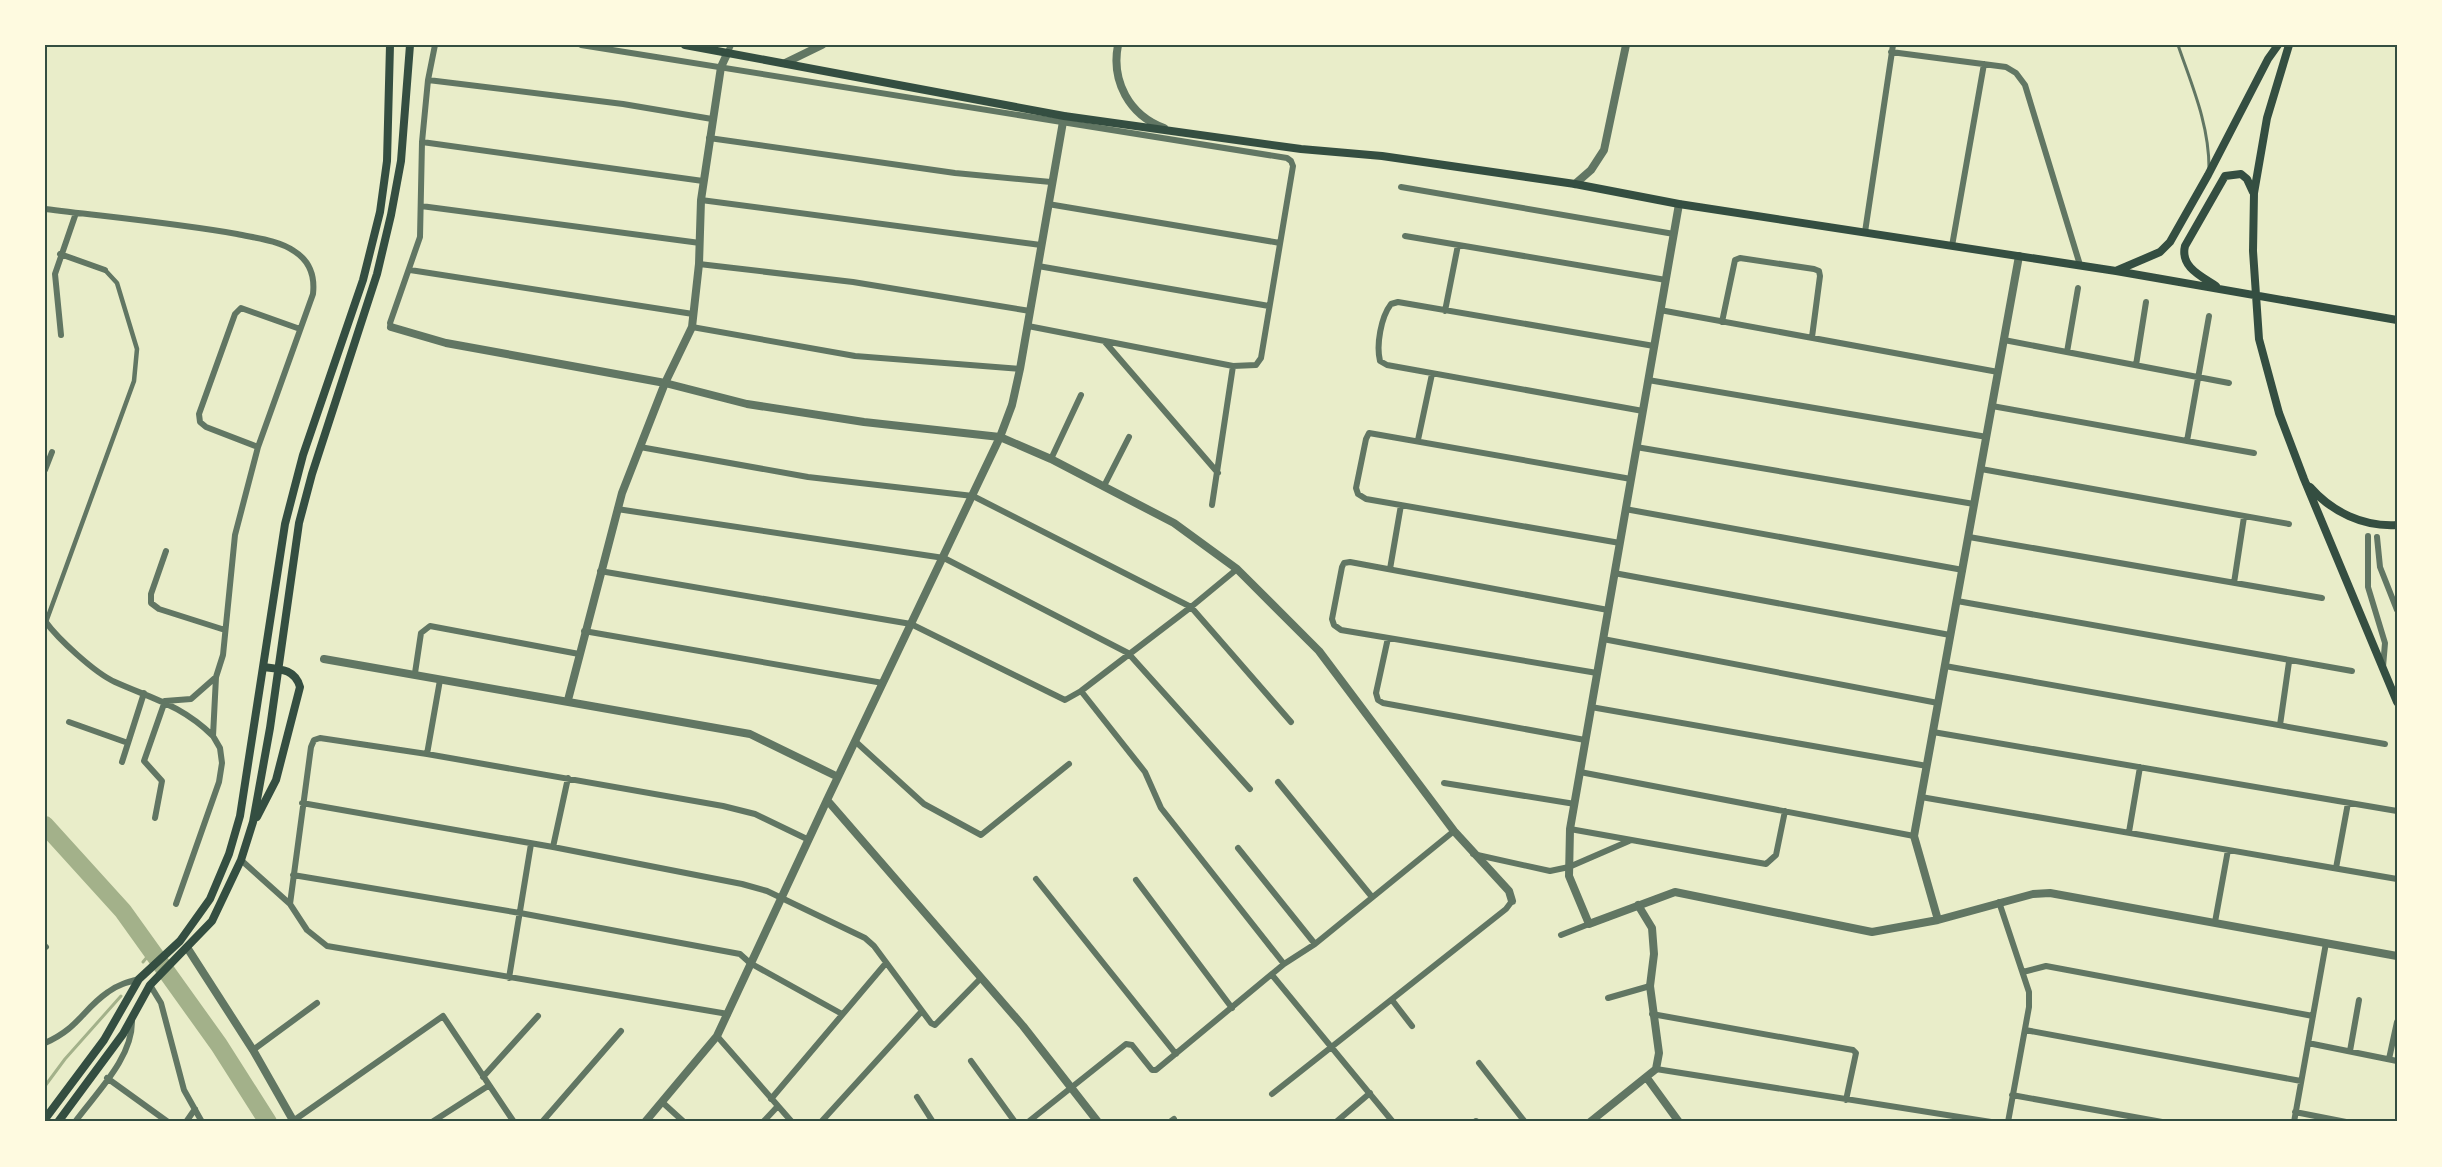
<svg xmlns="http://www.w3.org/2000/svg" width="2442" height="1167" font-family="'DejaVu Sans',sans-serif">
<style>
.lines{fill:none;stroke-linecap:round;stroke-linejoin:round}
.stream{stroke:#a3b18a;stroke-width:3}
.river{stroke:#a3b18a;stroke-width:18}
.service{stroke:#617663;stroke-width:3}
.pedestrian{stroke:#617663;stroke-width:4.5}
.minor{stroke:#617663;stroke-width:6}
.tertiary{stroke:#617663;stroke-width:8}
.secondary{stroke:#344e41;stroke-width:8}
.neatline{fill:none;stroke:#344e41;stroke-width:2}
</style>
<rect width="100%" height="100%" fill="#e9edc9"/>
<g class="lines">
<path class="stream" d="M 143,962 L 152,951
M 45,1086 L 65,1059 L 121,996"/>
<path class="river" d="M 45,825 L 123,911 L 219,1045 L 268,1122"/>
<path class="service" d="M 2178,45 C 2192,86 2209,124 2209,168"/>
<path class="pedestrian" d="M 46,622 L 134,381 L 137,349 L 117,283 L 105,270"/>
<path class="minor" d="M 581,45 L 1287,158 L 1291,161 L 1293,166 L 1261,358 L 1256,365 L 1233,366 L 1028,326
M 1891,52 L 2006,67 L 2016,73 L 2025,85 L 2080,265
M 727,54 L 731,45
M 428,80 L 623,104 L 712,119
M 709,138 L 955,173 L 1051,182
M 422,142 L 703,181
M 1401,187 L 1674,234
M 701,200 L 1041,245
M 1048,204 L 1280,243
M 421,206 L 700,243
M 45,209 C 109,217 174,223 237,234 C 255,238 278,240 294,251 C 310,261 315,276 313,294 L 258,447 L 235,535 L 223,655 L 216,677 L 213,736 L 220,748 L 222,763 L 219,782 L 176,904
M 1865,232 L 1893,45
M 1405,236 L 1666,280
M 1952,246 L 1984,64
M 60,254 L 105,270
M 699,264 L 853,282 L 1030,311
M 1038,266 L 1269,306
M 410,270 L 693,314
M 1660,310 L 1998,372
M 1445,311 L 1458,245
M 1722,322 L 1735,260 L 1740,258 L 1814,269 L 1819,271 L 1820,276 L 1812,337
M 391,327 L 390,323 L 420,237 L 422,142 L 428,80 L 435,45
M 692,327 L 855,356 L 1020,369
M 61,335 L 55,274 L 76,213
M 2004,340 L 2229,383
M 1105,342 L 1218,473
M 2067,352 L 2078,288
M 2136,365 L 2146,302
M 1648,380 L 1987,437
M 1992,406 L 2254,453
M 1643,411 L 1387,365 L 1380,361 C 1376,345 1381,317 1391,304 L 1398,302 L 1654,346
M 1418,440 L 1432,374
M 2187,441 L 2209,316
M 258,447 L 206,427 L 200,422 L 199,414 L 235,314 L 241,308 L 300,329
M 640,447 L 808,477 L 973,496 L 1191,607 L 1291,722
M 1636,447 L 1974,504
M 1051,459 L 1081,395
M 1981,469 L 2289,524
M 45,470 L 52,452
M 1104,486 L 1129,437
M 1212,505 L 1233,366
M 617,509 L 944,558 L 1128,653 L 1250,789
M 1625,509 L 1963,570
M 2368,536 L 2368,587 L 2385,643 L 2383,667
M 1969,537 L 2322,598
M 2377,537 L 2380,567 L 2397,610
M 1620,543 L 1366,499 L 1358,494 L 1356,488 L 1366,439 L 1369,433 L 1631,479
M 166,551 L 151,594 L 151,603 L 159,609 L 225,630
M 1390,569 L 1401,505
M 600,571 L 911,624 L 1065,700 L 1081,691 L 1191,607 L 1237,569
M 1614,573 L 1950,635
M 2234,583 L 2244,517
M 1957,601 L 2352,671
M 45,621 C 58,639 95,673 115,682 C 153,699 181,705 213,736
M 584,631 L 883,683
M 1388,638 L 1376,693 L 1378,700 L 1383,703 L 1585,740
M 1603,639 L 1938,703
M 1945,666 L 2385,744
M 415,673 L 421,633 L 430,626 L 579,654
M 1597,673 L 1341,630 L 1334,625 L 1332,619 L 1342,567 L 1344,563 L 1350,562 L 1608,610
M 1081,691 L 1145,772 L 1161,808 L 1284,964
M 165,701 L 191,699 L 216,677
M 1591,707 L 1927,766
M 69,722 L 128,743
M 2280,725 L 2289,662
M 1933,732 L 2397,811
M 856,742 L 924,804 L 981,835 L 1069,764
M 427,754 L 440,680
M 122,762 L 144,693
M 1580,772 L 1914,836
M 1278,782 L 1372,897
M 1444,783 L 1575,804
M 1921,797 L 2397,879
M 302,803 L 553,847 L 742,884 L 767,891 L 865,938 L 874,946 L 931,1023 L 935,1025 L 981,978
M 155,818 L 162,781 L 144,761 L 165,701
M 1570,829 L 1766,864 L 1776,855 L 1785,811
M 2129,832 L 2140,767
M 553,847 L 568,778
M 1238,848 L 1315,944
M 1473,854 L 1550,871 L 1569,867 L 1629,841
M 241,860 L 290,904 L 307,930 L 327,946 L 728,1014
M 2336,868 L 2348,803
M 293,875 L 520,913 L 740,954 L 750,963 L 842,1014
M 1036,879 L 1176,1054
M 1136,880 L 1232,1008
M 1999,902 L 2029,992 L 2029,1007 L 2008,1122
M 290,904 L 311,747 L 314,740 L 320,738 L 427,754 L 723,806 L 755,814 L 809,840
M 2215,922 L 2228,850
M 1561,935 L 1589,924
M 45,946 L 46,947
M 2023,972 L 2046,966 L 2313,1016
M 1272,975 L 1393,1122
M 509,978 L 531,844
M 150,985 L 161,1003 L 184,1090 L 202,1122
M 1608,998 L 1650,986
M 1392,1000 L 1412,1026
M 1652,1014 L 1853,1050 L 1856,1053 L 1846,1100
M 2025,1030 L 2301,1081
M 717,1036 L 792,1122
M 45,1043 C 79,1028 82,1010 108,992 C 117,985 128,982 139,979
M 2308,1043 L 2397,1061
M 253,1050 L 317,1003
M 2350,1051 L 2359,1000
M 2389,1059 L 2397,1022
M 971,1061 L 1015,1122
M 1479,1063 L 1525,1122
M 1656,1069 L 1991,1122
M 483,1077 L 538,1016
M 107,1078 L 168,1122
M 1272,1094 L 1506,909 L 1512,901
M 2012,1095 L 2162,1122
M 917,1097 L 933,1122
M 771,1099 L 886,963
M 662,1102 L 684,1122
M 2295,1112 L 2346,1122
M 293,1121 L 443,1016 L 514,1122
M 1476,1121 L 1476,1122
M 75,1122 C 96,1093 133,1058 132,1020
M 186,1122 L 195,1109
M 432,1122 L 488,1086
M 542,1122 L 621,1031
M 763,1122 L 778,1106
M 821,1122 L 922,1011
M 1028,1122 L 1126,1044 L 1132,1045 L 1152,1070 L 1156,1070 L 1284,964 L 1315,944 L 1454,831
M 1170,1122 L 1174,1119
M 1336,1122 L 1370,1093
M 2294,1122 L 2326,943"/>
<path class="tertiary" d="M 1118,45 C 1111,81 1129,115 1164,128
M 785,63 L 822,45
M 1575,184 L 1591,170 L 1604,150 L 1626,45
M 1679,204 L 1570,829 L 1569,876 L 1589,924 L 1675,892 L 1872,932 L 1938,920 L 2033,894 L 2050,893 L 2397,956
M 391,327 L 446,343 L 665,383 L 747,404 L 864,422 L 1000,437 L 1051,459 L 1174,523 L 1237,569 L 1319,651 L 1454,831 L 1509,891 L 1512,901
M 324,659 L 750,734 L 838,777
M 568,700 L 622,493 L 665,383 L 692,327 L 699,264 L 701,200 L 721,67 L 727,54
M 827,800 L 1023,1026 L 1098,1122
M 1938,920 L 1914,836 L 2019,256
M 188,949 L 253,1050 L 294,1122
M 1647,1078 L 1679,1122
M 645,1122 L 717,1036 L 827,800 L 1000,437 L 1012,405 L 1020,369 L 1064,116
M 1590,1122 L 1656,1069 L 1659,1053 L 1650,986 L 1654,954 L 1652,928 L 1638,905"/>
<path class="secondary" d="M 685,45 L 1064,116 L 1301,149 L 1382,156 L 1575,184 L 1679,204 L 2116,271 L 2397,320
M 2289,45 L 2267,118 L 2254,193 L 2253,251 L 2259,339 L 2279,413 L 2304,479 L 2397,702
M 2118,270 L 2160,252 L 2170,242 L 2208,175 L 2268,59 L 2278,45
M 2216,286 C 2201,276 2180,267 2185,246 L 2225,176 L 2241,174 L 2247,179 L 2253,192
M 2310,487 C 2332,512 2363,527 2397,525
M 257,817 L 276,780 L 300,687 C 295,669 280,669 263,667
M 45,1119 L 104,1040 L 139,979 L 180,941 L 210,899 L 229,854 L 240,816 L 285,524 L 303,455 L 363,280 L 380,212 L 387,161 L 390,45
M 58,1122 L 123,1034 L 150,985 L 212,921 L 241,860 L 253,822 L 270,728 L 299,523 L 312,474 L 377,274 L 391,215 L 401,161 L 410,45"/>
</g>
<rect width="2442" height="1167" fill="none" stroke="#fefae0" stroke-width="93"/>
<rect x="46" y="46" width="2350" height="1074" class="neatline"/>
</svg>
